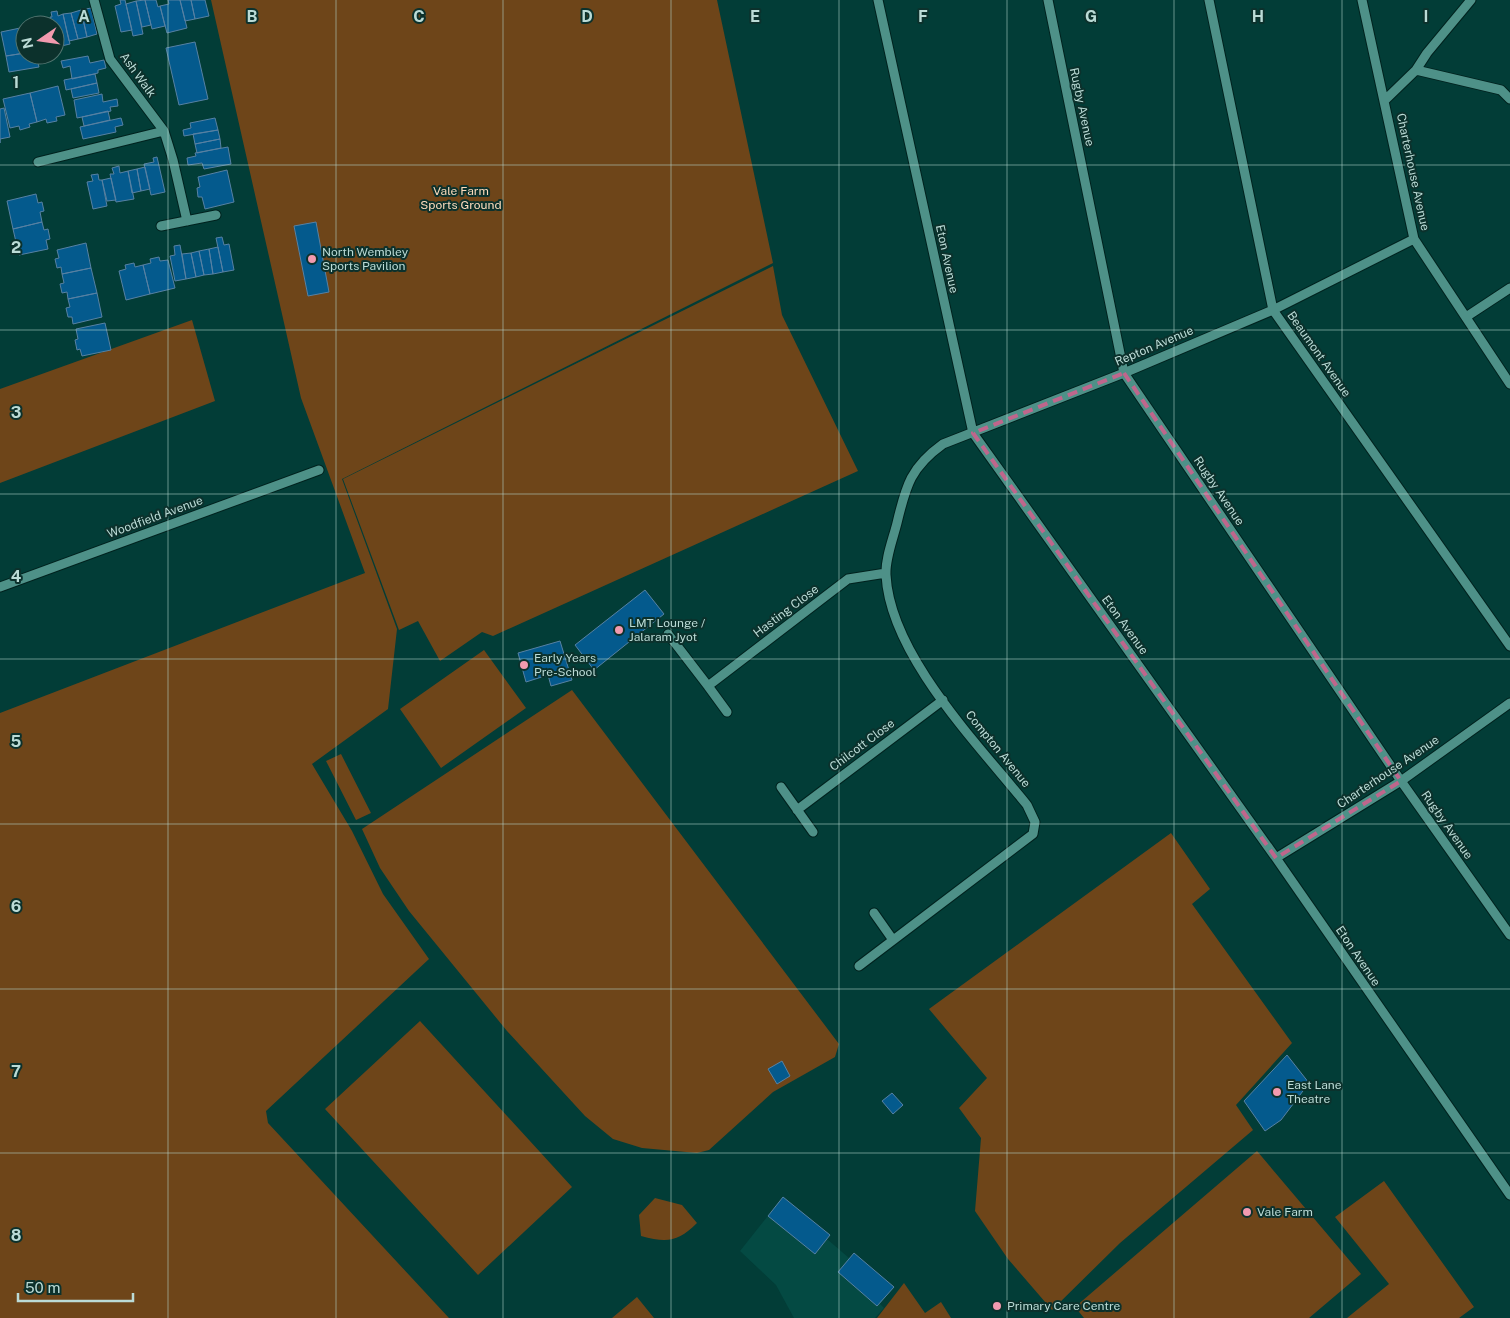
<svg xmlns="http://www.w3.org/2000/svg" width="1510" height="1318" font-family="'Public Sans',sans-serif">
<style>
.built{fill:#044a43}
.green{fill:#6e4519}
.building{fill:#045a8d;stroke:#5781a3}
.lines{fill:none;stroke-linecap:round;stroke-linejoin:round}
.minor-casing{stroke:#00221e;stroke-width:11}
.minor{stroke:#4e9188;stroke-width:9}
.marked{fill:none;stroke:#bf668c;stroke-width:4;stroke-dasharray:10 6;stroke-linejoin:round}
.grid{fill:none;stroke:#bbdbd6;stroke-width:1;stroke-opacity:0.55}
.poi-dot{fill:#f29aaf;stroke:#0c312c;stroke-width:2}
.labels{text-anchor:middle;stroke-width:4;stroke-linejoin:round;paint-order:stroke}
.street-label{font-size:12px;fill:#bbdbd6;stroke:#0c312c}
.park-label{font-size:12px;fill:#fddbbc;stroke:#0c312c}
.poi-label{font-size:12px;fill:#bbdbd6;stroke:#0c312c;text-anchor:start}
.grid-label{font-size:16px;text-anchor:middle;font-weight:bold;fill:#bbdbd6;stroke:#0c312c;stroke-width:4;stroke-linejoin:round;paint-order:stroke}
</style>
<rect width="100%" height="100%" fill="#023d37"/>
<path class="built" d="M 783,1197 L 830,1235 L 827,1239 L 849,1258 L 894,1287 L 880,1304 L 884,1308 L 875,1318 L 794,1318 L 776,1285 L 740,1251 Z"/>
<path class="green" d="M 211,0 L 717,0 L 773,263 L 342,479 L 397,629 L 388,709 L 312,764 L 352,831 L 383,894 L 429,959 L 266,1111 L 268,1123 L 449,1318 L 0,1318 L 0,713 L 365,573 L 301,398 Z
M 773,266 L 782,315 L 858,471 L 493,636 L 482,632 L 440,661 L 418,621 L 399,630 L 343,479 Z
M 192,320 L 215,401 L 0,483 L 0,389 Z
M 484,650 L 526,708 L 441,768 L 400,709 Z
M 572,690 L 839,1044 L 835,1057 L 773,1092 L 709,1150 L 697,1153 L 642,1148 L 613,1139 L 585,1116 L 507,1031 L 409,911 L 380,868 L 362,829 Z
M 341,754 L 371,813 L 356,820 L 326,761 Z
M 1171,833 L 1210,889 L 1192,904 L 1292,1043 L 1236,1105 L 1253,1130 L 1120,1243 L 1052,1310 L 1008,1259 L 975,1211 L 981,1138 L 959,1108 L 987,1078 L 929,1009 Z
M 420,1021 L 572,1187 L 478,1275 L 325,1109 Z
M 1257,1151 L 1361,1274 L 1309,1318 L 1084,1318 L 1075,1307 Z
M 1384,1181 L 1474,1307 L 1459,1318 L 1347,1318 L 1389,1284 L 1335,1217 Z
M 655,1198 L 682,1205 L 697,1223 C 678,1242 667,1243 641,1236 L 639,1215 Z
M 904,1283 L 925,1313 L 941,1302 L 951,1318 L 877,1318 Z
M 637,1297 L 654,1318 L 612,1318 Z"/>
<path class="building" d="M 120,0 L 125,0 L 132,30 L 121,32 L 115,6 L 121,4 Z
M 145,0 L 156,0 L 158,7 L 160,6 L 165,26 L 152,29 Z
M 145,0 L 151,25 L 142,27 L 136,1 Z
M 168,0 L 180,0 L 187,28 L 167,33 L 160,6 L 169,4 Z
M 180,0 L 191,0 L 195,19 L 185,21 Z
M 191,0 L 205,0 L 209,16 L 195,19 Z
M 136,1 L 143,34 L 133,36 L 126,4 Z
M 91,8 L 97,34 L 87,37 L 81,10 Z
M 81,10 L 87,37 L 78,39 L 71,13 Z
M 57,11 L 58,16 L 63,14 L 70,44 L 57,47 L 55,25 L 52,25 L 50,17 L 52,17 L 51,12 Z
M 71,13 L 78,39 L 69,41 L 63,14 Z
M 25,27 L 25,53 L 6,56 L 1,32 Z
M 195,42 L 208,99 L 179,105 L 166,48 Z
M 25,53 L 25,55 L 36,55 L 39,67 L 9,72 L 6,56 Z
M 88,56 L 90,63 L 104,60 L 106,68 L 98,70 L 98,73 L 72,79 L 70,66 L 63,68 L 61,61 Z
M 95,74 L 97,83 L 66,90 L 64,80 Z
M 97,83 L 99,93 L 73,98 L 71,89 Z
M 58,86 L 65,115 L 56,117 L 57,121 L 47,123 L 46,119 L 37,122 L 30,93 Z
M 30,93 L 37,122 L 29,124 L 30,127 L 20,130 L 19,126 L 10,128 L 3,99 Z
M 102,94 L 103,102 L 117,99 L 118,106 L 110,107 L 111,111 L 77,118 L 74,100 Z
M 4,108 L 10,137 L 0,139 L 0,143 L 0,109 Z
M 108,111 L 110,120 L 84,126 L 82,117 Z
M 121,118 L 123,125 L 115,127 L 116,132 L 83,139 L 80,127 Z
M 215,118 L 218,130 L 184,136 L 183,130 L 191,128 L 190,123 Z
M 218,130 L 220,139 L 195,144 L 193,134 Z
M 220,139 L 221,148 L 197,153 L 195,144 Z
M 228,147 L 231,164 L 204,169 L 202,163 L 188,165 L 187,158 L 196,156 L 195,153 Z
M 157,157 L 165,192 L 151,195 L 144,164 L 154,162 L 153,158 Z
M 119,166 L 120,173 L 128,171 L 134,199 L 116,202 L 110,174 L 114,174 L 112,168 Z
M 145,167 L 150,189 L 141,191 L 137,169 Z
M 137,169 L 141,191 L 132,193 L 128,171 Z
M 227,170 L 234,202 L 205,209 L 202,197 L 198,197 L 197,188 L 200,187 L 198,177 Z
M 98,174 L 99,180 L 102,180 L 107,206 L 93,209 L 87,182 L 93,181 L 91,175 Z
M 111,178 L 116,200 L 107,201 L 102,180 Z
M 36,194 L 38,203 L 42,202 L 44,211 L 40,212 L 42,222 L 13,229 L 7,201 Z
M 42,222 L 44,230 L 48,229 L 50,239 L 46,240 L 48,249 L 19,255 L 13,229 Z
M 316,222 L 329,292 L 308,296 L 294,226 Z
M 222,237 L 224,245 L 229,244 L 234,270 L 223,272 L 216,238 Z
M 86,243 L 91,268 L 62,274 L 61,267 L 57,268 L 55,259 L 59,258 L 57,250 Z
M 180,245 L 186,279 L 175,281 L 170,256 L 175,255 L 174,246 Z
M 218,247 L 223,272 L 213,274 L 209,249 Z
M 209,249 L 213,274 L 204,275 L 199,251 Z
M 199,251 L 204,275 L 196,277 L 191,253 Z
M 191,253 L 196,277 L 186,279 L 182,254 Z
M 159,257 L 160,261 L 168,260 L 175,288 L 150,294 L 143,265 L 151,263 L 150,259 Z
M 134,263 L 135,267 L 143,265 L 150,294 L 126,300 L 119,271 L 126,269 L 125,265 Z
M 91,268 L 97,293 L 68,299 L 67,292 L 62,293 L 60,284 L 64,283 L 62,274 Z
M 97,293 L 102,317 L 73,324 L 72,317 L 68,317 L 66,308 L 70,307 L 68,299 Z
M 105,323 L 111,350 L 82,356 L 80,349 L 77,350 L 75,340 L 78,339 L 76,329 Z
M 645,590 L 664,614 L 594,670 L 575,645 Z
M 560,641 L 572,680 L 551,686 L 548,675 L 526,682 L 518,653 Z
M 1287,1055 L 1309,1083 L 1281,1120 L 1265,1131 L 1244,1101 Z
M 782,1061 L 790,1076 L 777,1084 L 768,1069 Z
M 892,1093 L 903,1105 L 893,1114 L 882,1101 Z
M 783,1197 L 830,1235 L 815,1254 L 768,1216 Z
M 854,1253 L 894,1287 L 877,1306 L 838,1272 Z"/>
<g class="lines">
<defs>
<path id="minor" d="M 94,0 L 110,59 L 164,131 L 173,160 L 187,221
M 878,0 L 973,433 L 1276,858 L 1510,1195
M 1048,0 L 1124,373 L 1401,781 L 1510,935
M 1209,0 L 1273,310 L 1510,646
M 1362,0 L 1414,239 L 1510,384
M 1416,70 L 1501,90 L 1510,99
M 1384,101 L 1416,70 L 1427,53 L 1471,0
M 38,162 L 164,131
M 161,226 L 216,215
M 1466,317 L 1510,288
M 0,587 L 319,470
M 668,634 L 708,686 L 848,579 L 886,573
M 708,686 L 727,712
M 781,787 L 813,832
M 797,810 L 943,700
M 1276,858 L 1401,781 L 1510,703
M 874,913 L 893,940
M 859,966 L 1033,834 L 1035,822 L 1027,805 C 978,744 890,655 886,575 C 885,559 893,539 897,523 C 906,485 911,467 943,444 L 1124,373 L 1273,310 L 1414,239"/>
</defs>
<use href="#minor" class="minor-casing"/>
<use href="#minor" class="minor"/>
</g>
<path class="marked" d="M 1124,373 L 1401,781 L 1276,858 L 973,433 Z"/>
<path class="grid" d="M 168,0 L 168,1318M 336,0 L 336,1318M 503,0 L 503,1318M 671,0 L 671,1318M 839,0 L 839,1318M 1007,0 L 1007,1318M 1174,0 L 1174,1318M 1342,0 L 1342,1318M 0,165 L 1510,165M 0,330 L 1510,330M 0,494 L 1510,494M 0,659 L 1510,659M 0,824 L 1510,824M 0,989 L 1510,989M 0,1153 L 1510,1153"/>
<g class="poi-dot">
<circle cx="312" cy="259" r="5"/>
<circle cx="619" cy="630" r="5"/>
<circle cx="524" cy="665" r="5"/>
<circle cx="1277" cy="1092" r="5"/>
<circle cx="1247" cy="1212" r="5"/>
<circle cx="997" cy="1306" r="5"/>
</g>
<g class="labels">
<g class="street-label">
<text transform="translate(138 75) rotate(54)" y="4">Ash Walk</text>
<text transform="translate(1082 107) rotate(78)" y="4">Rugby Avenue</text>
<text transform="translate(1413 172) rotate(78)" y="4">Charterhouse Avenue</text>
<text transform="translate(947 259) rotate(78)" y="4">Eton Avenue</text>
<text transform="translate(1154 346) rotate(-23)" y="4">Repton Avenue</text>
<text transform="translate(1319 354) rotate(55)" y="4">Beaumont Avenue</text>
<text transform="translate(1219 491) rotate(56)" y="4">Rugby Avenue</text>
<text transform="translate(155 517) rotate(-20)" y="4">Woodfield Avenue</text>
<text transform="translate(786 611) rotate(-37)" y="4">Hasting Close</text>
<text transform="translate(1125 625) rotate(54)" y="4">Eton Avenue</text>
<text transform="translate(862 745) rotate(-37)" y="4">Chilcott Close</text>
<text transform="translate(998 749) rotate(51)" y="4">Compton Avenue</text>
<text transform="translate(1388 772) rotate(-34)" y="4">Charterhouse Avenue</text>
<text transform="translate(1447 825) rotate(55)" y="4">Rugby Avenue</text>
<text transform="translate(1358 956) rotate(56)" y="4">Eton Avenue</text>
</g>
<g class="park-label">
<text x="461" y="195">Vale Farm<tspan x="461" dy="14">Sports Ground</tspan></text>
</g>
<g class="poi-label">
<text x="322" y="256">North Wembley<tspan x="322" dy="14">Sports Pavilion</tspan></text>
<text x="629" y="627">LMT Lounge /<tspan x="629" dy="14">Jalaram Jyot</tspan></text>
<text x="534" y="662">Early Years<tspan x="534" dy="14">Pre-School</tspan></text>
<text x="1287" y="1089">East Lane<tspan x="1287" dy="14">Theatre</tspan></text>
<text x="1257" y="1216">Vale Farm</text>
<text x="1007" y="1310">Primary Care Centre</text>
</g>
</g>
<g class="grid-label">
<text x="84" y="22">A</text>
<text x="252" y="22">B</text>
<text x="419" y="22">C</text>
<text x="587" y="22">D</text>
<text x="755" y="22">E</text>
<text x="923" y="22">F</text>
<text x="1091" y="22">G</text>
<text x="1258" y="22">H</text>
<text x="1426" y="22">I</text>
<text x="16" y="88">1</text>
<text x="16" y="253">2</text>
<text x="16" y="418">3</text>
<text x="16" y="582">4</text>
<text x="16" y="747">5</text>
<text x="16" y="912">6</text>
<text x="16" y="1077">7</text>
<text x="16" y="1241">8</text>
</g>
<g transform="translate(40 40) rotate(257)"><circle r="24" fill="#0c312c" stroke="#527570"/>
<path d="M0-4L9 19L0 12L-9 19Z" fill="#f29aaf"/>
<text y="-8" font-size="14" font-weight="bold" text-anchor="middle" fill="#bbdbd6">N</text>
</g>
<path d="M18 1293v8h115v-8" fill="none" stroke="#bbdbd6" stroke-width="2.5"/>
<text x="25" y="1293" font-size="15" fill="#bbdbd6" stroke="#0c312c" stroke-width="4" paint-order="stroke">50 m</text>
</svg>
